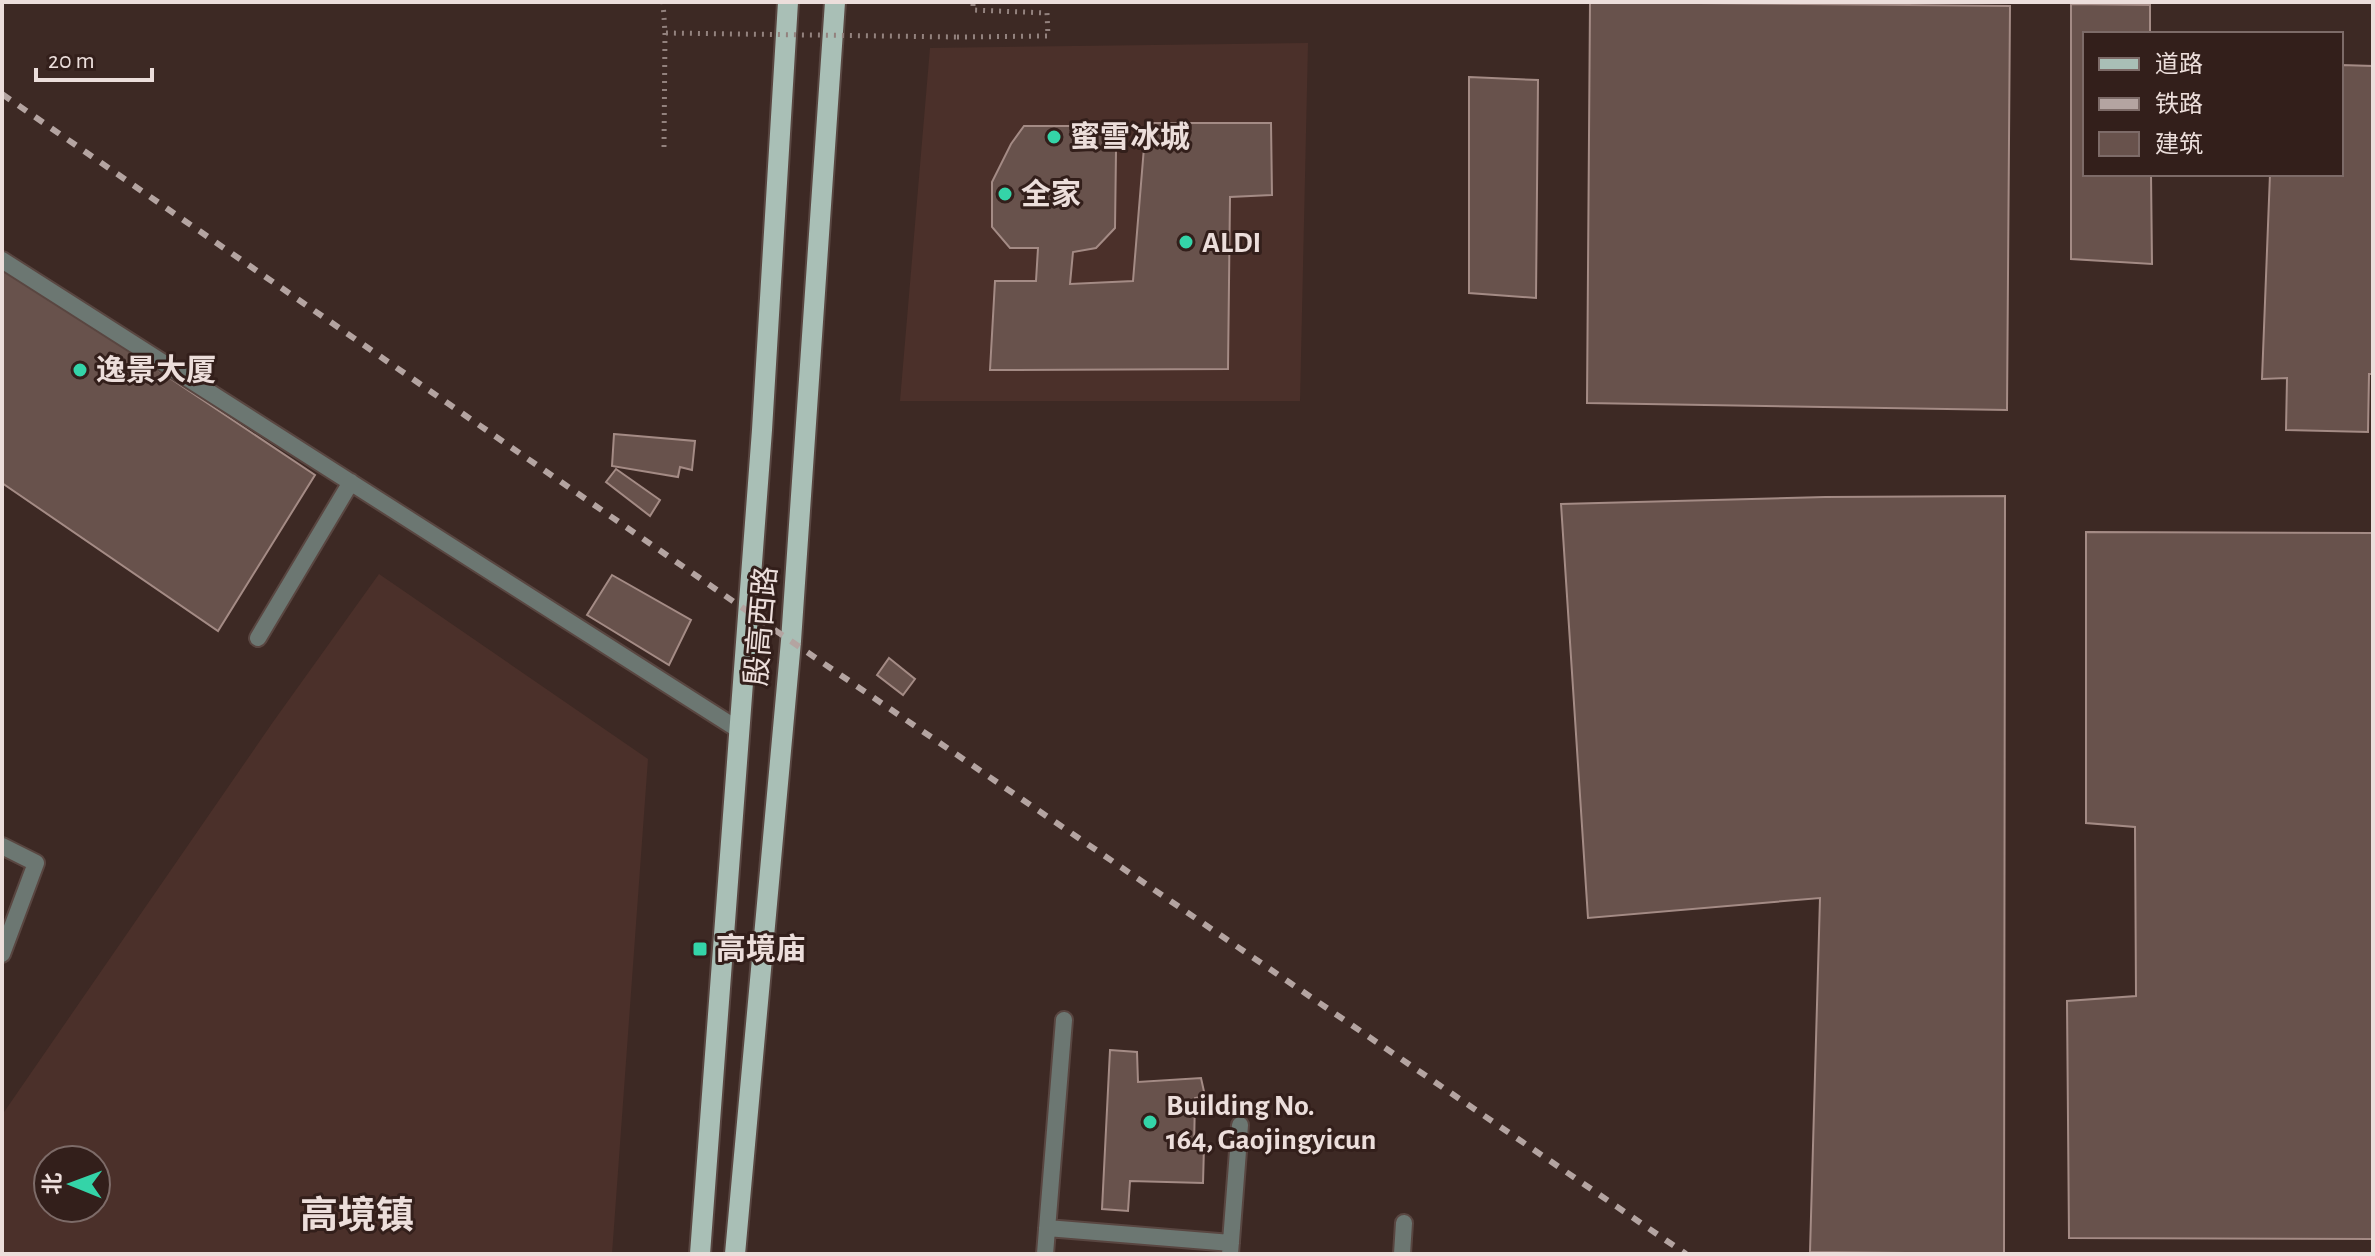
<svg xmlns="http://www.w3.org/2000/svg" width="2375" height="1256" font-family="'Alegreya Sans','Noto Sans SC',sans-serif">
<style>
.built{fill:#4b302a;fill-rule:evenodd}
.building{fill:#68524c;stroke:#a48b85;stroke-width:2}
.lines{fill:none;stroke-linecap:round;stroke-linejoin:round}
.service-casing{stroke:#594641;stroke-width:20}
.primary-casing{stroke:#594641;stroke-width:24}
.path{stroke:#93827e;stroke-width:5;stroke-dasharray:2 6;stroke-linecap:butt}
.service{stroke:#6c7772;stroke-width:16}
.primary{stroke:#a9bfb6;stroke-width:20}
.rail{stroke:#b4a4a1;stroke-width:6;stroke-dasharray:10 10;stroke-linecap:butt}
.path-bridge{stroke:#93827e;stroke-width:5;stroke-dasharray:2 6;stroke-linecap:butt}
.poi-dot{fill:#34d4a8;stroke:#331f1b;stroke-width:3}
.labels{text-anchor:middle;stroke-width:6;stroke-linejoin:round;paint-order:stroke}
.poi-label{font-size:30px;font-weight:bold;fill:#ecdedb;stroke:#331f1b;text-anchor:start}
.street-label{font-size:30px;fill:#ecdedb;stroke:#331f1b}
.district-label{font-size:38px;font-weight:bold;fill:#ecdedb;stroke:#331f1b}
</style>
<rect width="100%" height="100%" fill="#3d2924"/>
<path class="built" d="M 1308,43 L 1300,401 L 900,401 L 930,48 Z
M 379,574 L 648,759 L 612,1254 L 2,1254 L 2,1115 L 273,722 ZM 48,1160 L 96,1160 L 96,1208 L 48,1208 Z"/>
<path class="building" d="M 1590,2 L 2010,6 L 2007,410 L 1587,403 Z
M 2071,4 L 2150,5 L 2150,34 L 2085,34 L 2085,174 L 2151,174 L 2152,264 L 2071,259 Z
M 2341,65 L 2373,66 L 2373,374 L 2369,374 L 2368,432 L 2286,430 L 2287,378 L 2262,379 L 2270,174 L 2341,174 Z
M 1469,77 L 1538,80 L 1536,298 L 1469,293 Z
M 1146,123 L 1271,123 L 1272,195 L 1230,197 L 1228,369 L 990,370 L 995,281 L 1036,281 L 1038,248 L 1010,248 L 992,227 L 992,182 L 1011,144 L 1024,126 L 1096,126 L 1116,151 L 1115,228 L 1096,248 L 1073,252 L 1070,284 L 1133,281 Z
M 2,266 L 315,475 L 218,631 L 2,483 Z
M 614,434 L 695,441 L 692,470 L 680,467 L 678,477 L 612,466 Z
M 616,469 L 660,500 L 650,516 L 606,482 Z
M 2005,496 L 2004,1254 L 1810,1252 L 1820,898 L 1588,918 L 1561,504 L 1825,497 Z
M 2086,532 L 2373,533 L 2373,1239 L 2069,1238 L 2067,1001 L 2136,996 L 2135,827 L 2086,823 Z
M 612,575 L 691,620 L 669,665 L 587,615 Z
M 889,658 L 915,679 L 903,695 L 877,675 Z
M 1110,1050 L 1137,1052 L 1138,1082 L 1201,1078 L 1205,1096 L 1195,1098 L 1194,1148 L 1204,1146 L 1203,1183 L 1130,1181 L 1128,1211 L 1102,1209 Z"/>
<g class="lines">
<defs>
<path id="service" d="M 2,260 L 739,730
M 258,638 L 351,482
M 2,846 L 36,863 L 2,954
M 1047,1228 L 1231,1243
M 1045,1254 L 1064,1020
M 1230,1254 L 1240,1125
M 1402,1254 L 1404,1223"/>
<path id="primary" d="M 700,1254 L 762,430 L 788,2
M 735,1254 L 791,641 L 835,2"/>
</defs>
<use href="#service" class="service-casing"/>
<use href="#primary" class="primary-casing"/>
<path class="path" d="M 957,37 L 1048,36 L 1047,13 L 973,10 L 973,2
M 664,147 L 665,33"/>
<use href="#service" class="service"/>
<use href="#primary" class="primary"/>
<path class="rail" d="M 2,94 L 750,613 L 1686,1254"/>
<path class="path-bridge" d="M 663,2 L 665,33 L 957,37"/>
</g>
<g class="poi-dot">
<circle cx="1054" cy="137" r="8"/>
<circle cx="1005" cy="194" r="8"/>
<circle cx="1186" cy="242" r="8"/>
<circle cx="80" cy="370" r="8"/>
<rect x="692" y="941" width="16" height="16" rx="4"/>
<circle cx="1150" cy="1122" r="8"/>
</g>
<g class="labels">
<g class="poi-label">
<text x="1070" y="147">蜜雪冰城</text>
<text x="1021" y="204">全家</text>
<text x="1202" y="252">ALDI</text>
<text x="96" y="380">逸景大厦</text>
<text x="716" y="959">高境庙</text>
<text x="1166" y="1115">Building No.<tspan x="1166" dy="34">164, Gaojingyicun</tspan></text>
</g>
<g class="street-label">
<text transform="translate(761 626) rotate(-85)" y="10">殷高西路</text>
</g>
<g class="district-label">
<text x="357" y="1228">高境镇</text>
</g>
</g>
<rect width="2375" height="1256" fill="none" stroke="#ecdedb" stroke-width="8"/>
<rect x="2083" y="32" width="260" height="144" fill="#331f1b" stroke="#7d6b68" stroke-width="2"/>
<rect x="2099" y="58" width="40" height="12" fill="#a9bfb6" stroke="#7d6b68" stroke-width="2"/>
<text x="2155" y="72" font-size="24" fill="#ecdedb">道路</text>
<rect x="2099" y="98" width="40" height="12" fill="#b4a4a1" stroke="#7d6b68" stroke-width="2"/>
<text x="2155" y="112" font-size="24" fill="#ecdedb">铁路</text>
<rect x="2099" y="132" width="40" height="24" fill="#68524c" stroke="#7d6b68" stroke-width="2"/>
<text x="2155" y="152" font-size="24" fill="#ecdedb">建筑</text>
<g transform="translate(72 1184) rotate(271)"><circle r="38" fill="#331f1b" stroke="#7d6b68" stroke-width="2"/>
<path d="M0-6L14 30L0 20L-14 30Z" fill="#34d4a8"/>
<text y="-12" font-size="22" font-weight="bold" text-anchor="middle" fill="#ecdedb">北</text>
</g>
<path d="M36 68v12h116v-12" fill="none" stroke="#ecdedb" stroke-width="4"/>
<text x="48" y="68" font-size="24" fill="#ecdedb" stroke="#331f1b" stroke-width="6" paint-order="stroke">20 m</text>
</svg>
